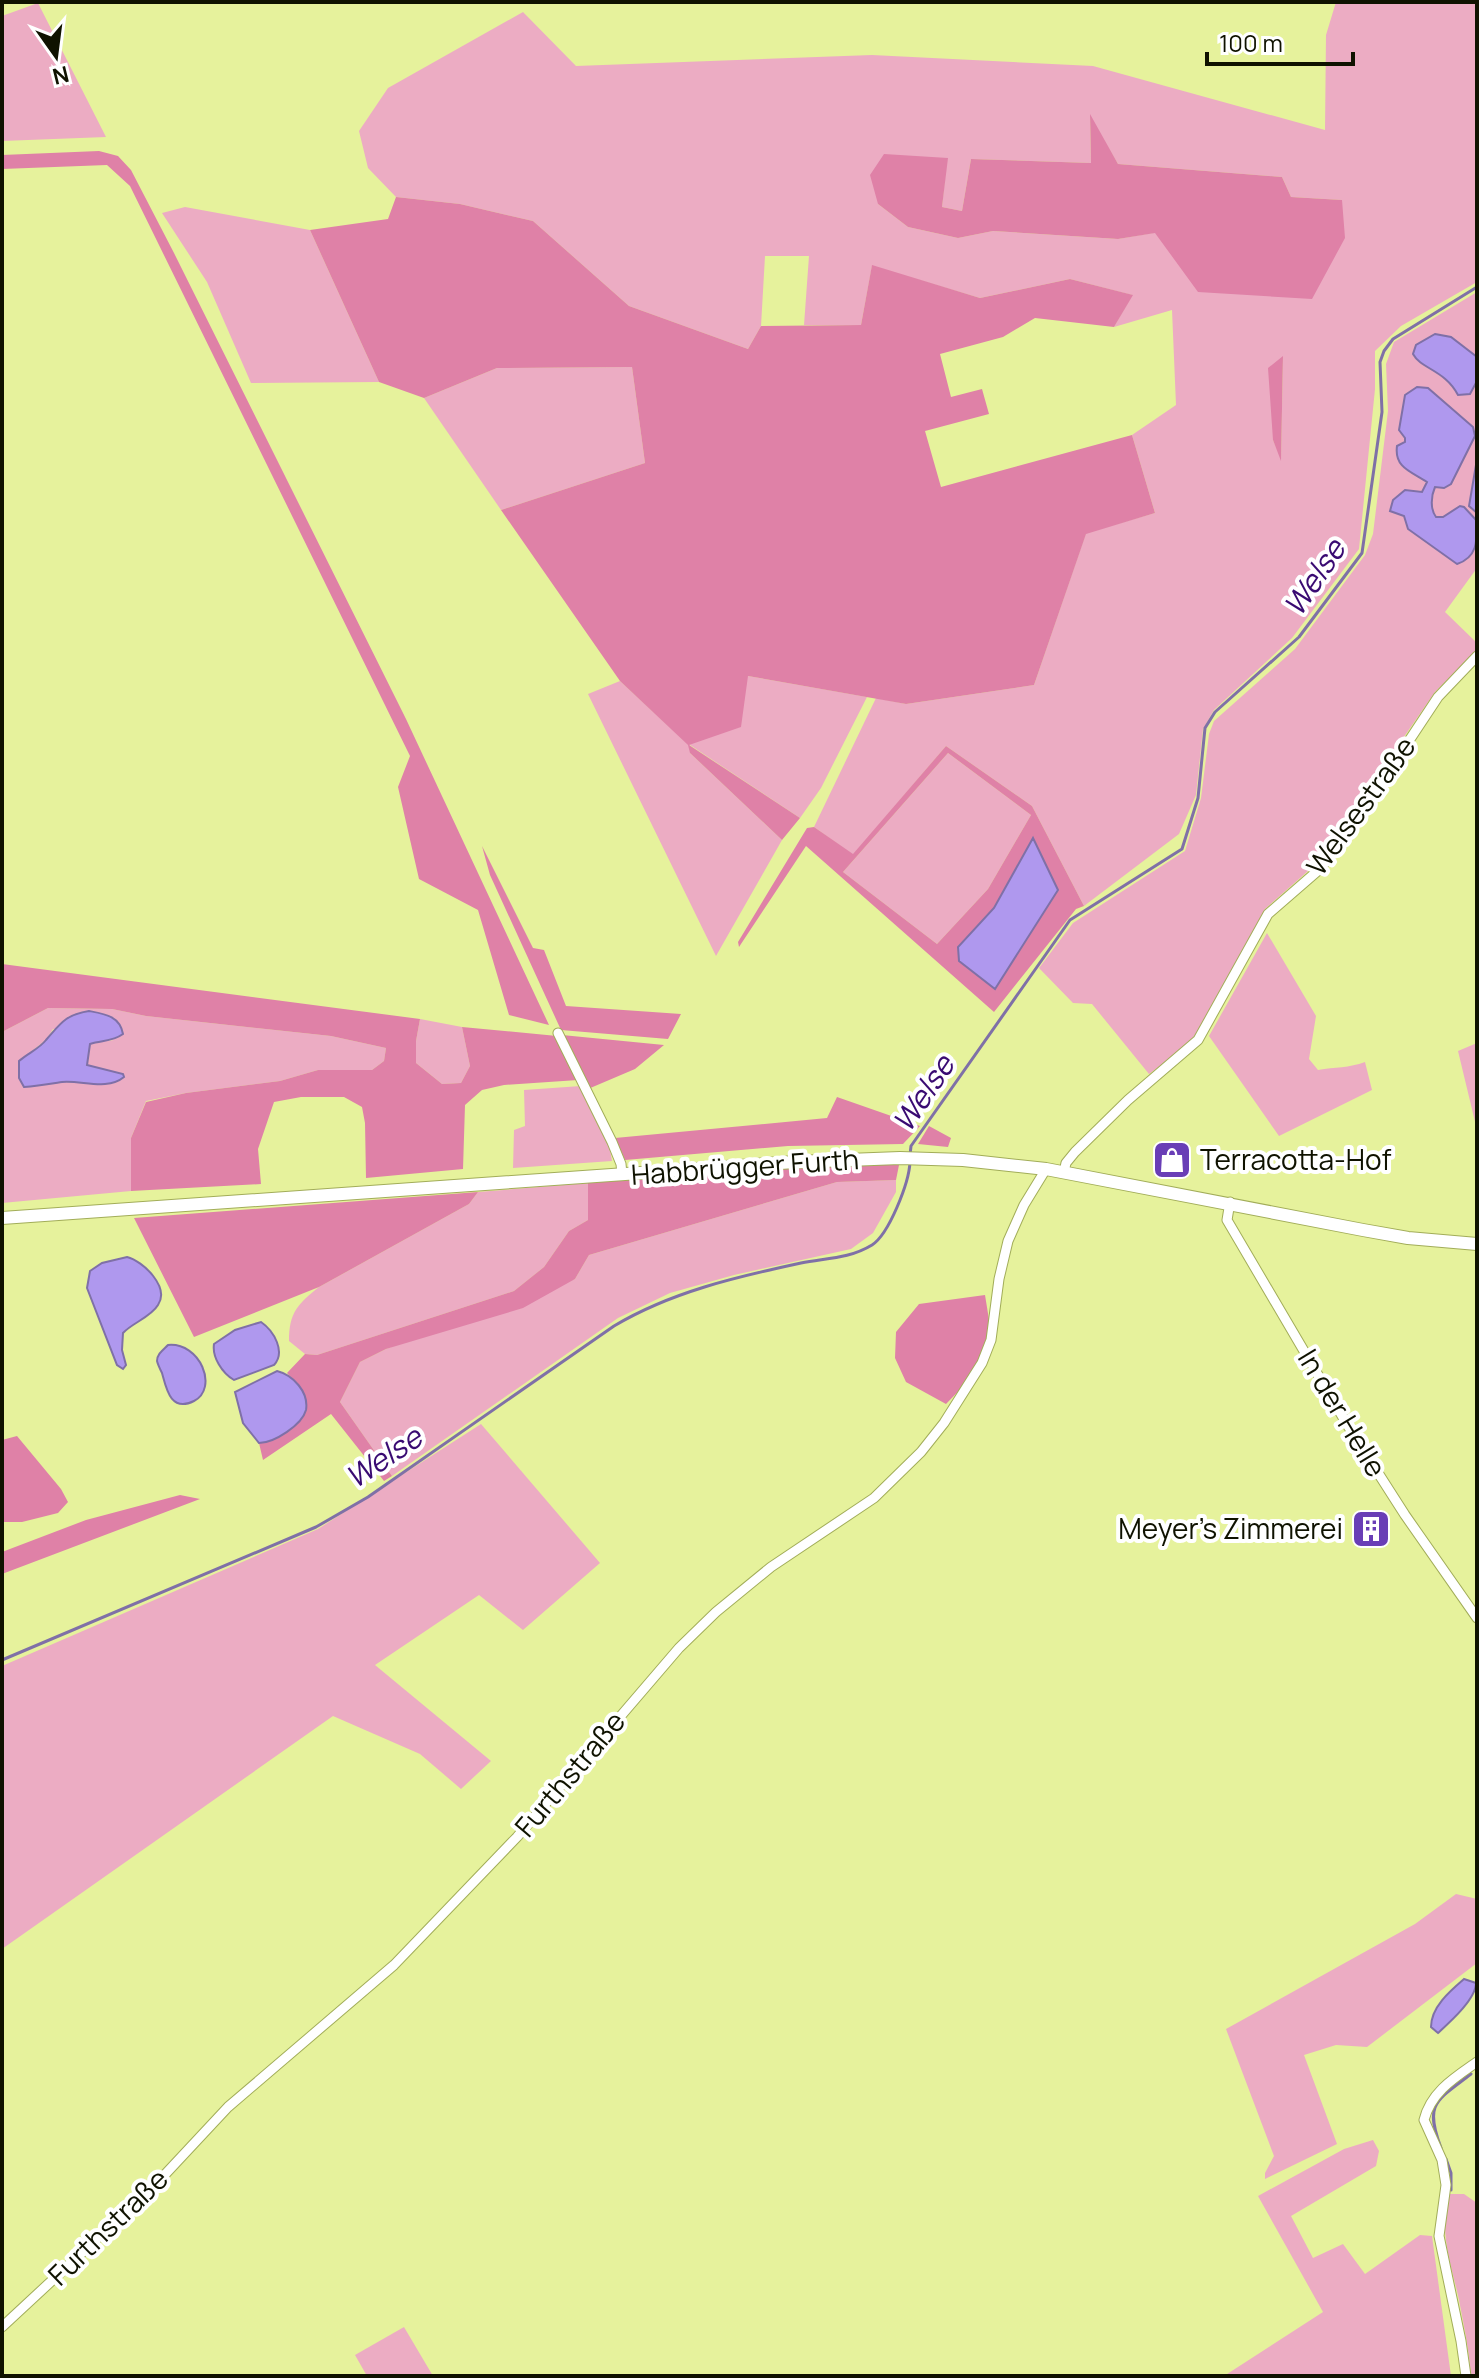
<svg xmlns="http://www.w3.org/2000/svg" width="1479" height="2378" font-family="Manrope,sans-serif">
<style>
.green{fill:#ecacc3;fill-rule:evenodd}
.forest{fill:#df81a7;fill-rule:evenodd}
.water{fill:#af98ee;stroke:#7f70a7;stroke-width:2}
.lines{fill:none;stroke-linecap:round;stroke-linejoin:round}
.stream{stroke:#7f70a7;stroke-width:3}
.minor-casing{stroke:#a2ad59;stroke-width:11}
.tertiary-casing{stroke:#a2ad59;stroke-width:14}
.minor{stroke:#fff;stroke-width:9}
.tertiary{stroke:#fff;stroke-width:12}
.labels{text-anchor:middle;stroke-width:8;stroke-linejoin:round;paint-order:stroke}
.street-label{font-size:28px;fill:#0f1200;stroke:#fff}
.poi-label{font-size:28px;fill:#0f1200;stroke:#fff;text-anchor:start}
.water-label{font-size:30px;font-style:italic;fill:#390a72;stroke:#fff}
</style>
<rect width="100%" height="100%" fill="#e6f29c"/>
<path class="green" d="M 1336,2 L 1477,2 L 1477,282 L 1401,326 L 1375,351 L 1375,389 L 1359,549 L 1292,638 L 1214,710 L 1203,729 L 1196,795 L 1179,834 L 1084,906 L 1032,806 L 946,746 L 853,855 L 814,827 L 876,698 L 906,704 L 1034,685 L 1086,533 L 1155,513 L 1132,435 L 1176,405 L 1172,310 L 1114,327 L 1132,295 L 1070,279 L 980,298 L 872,266 L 861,325 L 804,325 L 809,256 L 765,256 L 761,326 L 748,349 L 629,306 L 533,221 L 460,204 L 396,197 L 368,168 L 359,131 L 388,88 L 523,12 L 576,66 L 872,55 L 1093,66 L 1325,130 L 1326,35 ZM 1090,117 L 1118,164 L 1282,177 L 1291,197 L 1342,200 L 1118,239 L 993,231 L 958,238 L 908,227 L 878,204 L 947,158 L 942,207 L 962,211 L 971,159 L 1091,163 ZM 1282,357 L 1283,357 L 1281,458 L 1273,440 Z
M 38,3 L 106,137 L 2,141 L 2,16 Z
M 185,207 L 310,230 L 379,382 L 251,383 L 207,282 L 162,213 Z
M 1477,292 L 1477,568 L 1445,612 L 1477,643 L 1477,650 L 1435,692 L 1316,864 L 1265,909 L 1195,1040 L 1149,1074 L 1092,1004 L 1073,1003 L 1039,968 L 1073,923 L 1185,851 L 1201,798 L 1209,734 L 1214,721 L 1295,649 L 1365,555 L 1373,534 L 1388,411 L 1386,364 L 1394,342 Z
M 632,367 L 645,463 L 501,510 L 424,398 L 497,368 Z
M 748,676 L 867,697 L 821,788 L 800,818 L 690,745 L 690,753 L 782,840 L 716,956 L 588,694 L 620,681 L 689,745 Z
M 948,753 L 1031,815 L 988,889 L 937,944 L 843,872 Z
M 1267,933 L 1316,1016 L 1309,1059 L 1318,1070 C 1335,1067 1349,1068 1365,1062 L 1372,1090 L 1279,1136 L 1209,1036 Z
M 48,1008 L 112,1009 L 146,1016 L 331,1036 L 386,1048 L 384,1061 L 372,1070 L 318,1070 L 280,1081 L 186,1093 L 146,1101 L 131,1138 L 131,1191 L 2,1203 L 2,1032 ZM 53,1029 L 114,1041 L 100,1040 L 90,1044 L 87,1065 L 123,1074 L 107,1084 L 65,1082 L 27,1055 L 47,1039 Z
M 420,1019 L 462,1027 L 470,1066 L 461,1083 L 442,1084 L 416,1063 L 416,1041 Z
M 1477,1043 L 1477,1130 L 1458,1051 Z
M 581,1086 L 609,1144 L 612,1161 L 513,1168 L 514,1130 L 525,1126 L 524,1090 Z
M 896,1180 L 896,1192 L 873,1233 L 851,1249 L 734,1275 L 670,1293 L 618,1318 L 392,1476 L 340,1402 L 360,1362 L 386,1349 L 575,1279 L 589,1255 L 837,1182 Z
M 588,1183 L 588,1220 L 569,1231 L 544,1267 L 514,1291 L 317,1355 L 305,1354 L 289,1341 C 289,1312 298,1304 319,1287 L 469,1204 L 478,1192 Z
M 481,1424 L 600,1563 L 523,1630 L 479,1595 L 375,1665 L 491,1761 L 461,1789 L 420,1754 L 333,1716 L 2,1949 L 2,1666 L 318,1529 Z
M 1456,1894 L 1477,1899 L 1477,1963 L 1367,2047 L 1336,2045 L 1304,2055 L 1337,2144 L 1265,2179 L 1265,2173 L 1274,2156 L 1226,2029 L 1415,1924 Z
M 1373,2140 L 1379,2151 L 1376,2166 L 1291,2216 L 1313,2258 L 1343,2244 L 1365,2274 L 1420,2235 L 1432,2236 L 1451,2376 L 1224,2376 L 1323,2312 L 1258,2196 L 1344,2149 Z
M 1450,2194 L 1464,2194 L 1477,2203 L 1477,2376 L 1471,2376 C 1469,2350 1464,2326 1459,2300 C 1452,2267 1437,2227 1450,2194 Z
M 404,2327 L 433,2376 L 367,2376 L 355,2355 Z"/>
<path class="forest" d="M 1090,114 L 1118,164 L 1282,177 L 1291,197 L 1342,200 L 1345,238 L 1312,299 L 1198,292 L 1155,233 L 1118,239 L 993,231 L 958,238 L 908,227 L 878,204 L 870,175 L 884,154 L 948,158 L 942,207 L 962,211 L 971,159 L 1091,163 Z
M 99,151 L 118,156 L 131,170 L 174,253 L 406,719 L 549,1025 L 509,1015 L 478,910 L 419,879 L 398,787 L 410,756 L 130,186 L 107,165 L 2,169 L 2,155 Z
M 396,197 L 460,204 L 533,221 L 629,306 L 748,349 L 761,326 L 861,325 L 872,265 L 980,298 L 1070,279 L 1133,295 L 1114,327 L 1035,318 L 1003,337 L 940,354 L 951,397 L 982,389 L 989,414 L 925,431 L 941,487 L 1132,435 L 1155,513 L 1086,534 L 1034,685 L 906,704 L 748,676 L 741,727 L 689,745 L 800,818 L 782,840 L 690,753 L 688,745 L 620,681 L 501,510 L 645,463 L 632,367 L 497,368 L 424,398 L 379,382 L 310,230 L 388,219 Z
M 1283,356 L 1281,461 L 1273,440 L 1268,368 Z
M 946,746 L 1032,806 L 1084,906 L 1076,909 L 994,1012 L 806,846 L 739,947 L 738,942 L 807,828 L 814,827 L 853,854 ZM 948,753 L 1031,815 L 988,889 L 937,944 L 843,872 ZM 1033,839 L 995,989 L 958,947 L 994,908 Z
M 482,846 L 533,948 L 544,950 L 566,1006 L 681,1014 L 668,1039 L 561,1030 L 490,875 Z
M 2,964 L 420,1019 L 416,1041 L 416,1063 L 442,1084 L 461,1083 L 470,1066 L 462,1027 L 557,1036 L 578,1080 L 504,1085 L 482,1090 L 465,1105 L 463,1169 L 366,1178 L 365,1123 L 362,1107 L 344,1097 L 301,1097 L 274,1102 L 258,1149 L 261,1184 L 131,1191 L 131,1138 L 146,1102 L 186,1093 L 280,1081 L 318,1070 L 372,1070 L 384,1061 L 386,1048 L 331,1036 L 146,1016 L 112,1009 L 48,1008 L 2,1032 Z
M 562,1035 L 664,1045 L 635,1069 L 588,1089 Z
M 837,1097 L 920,1126 L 903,1144 L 788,1146 L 625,1160 L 615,1138 L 827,1118 Z
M 929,1126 L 951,1138 L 948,1147 L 918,1144 Z
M 838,1164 L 899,1165 L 896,1180 L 837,1182 L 589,1255 L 575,1279 L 523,1308 L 386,1349 L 360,1362 L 340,1402 L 392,1476 L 384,1481 L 331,1414 L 263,1460 L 259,1443 C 271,1443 279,1437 287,1430 C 314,1407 309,1397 287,1373 L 305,1354 L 317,1355 L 514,1291 L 544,1267 L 569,1231 L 588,1220 L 588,1183 Z
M 478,1192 L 469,1204 L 319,1287 L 194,1337 L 134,1218 Z
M 985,1295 L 991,1332 L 979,1370 L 946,1404 L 906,1382 L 895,1358 L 896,1332 L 919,1304 Z
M 17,1436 L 61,1489 L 68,1502 L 58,1513 L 22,1522 L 2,1522 L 2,1440 Z
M 180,1495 L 200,1499 L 2,1574 L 2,1552 L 86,1520 Z"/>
<path class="water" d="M 1435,334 L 1451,337 L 1477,357 L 1477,381 L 1470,394 L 1458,395 C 1445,370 1421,369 1413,354 L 1416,345 Z
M 1417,387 L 1428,388 L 1473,427 L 1475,436 L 1451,484 L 1444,488 L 1435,487 C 1431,496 1430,509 1436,517 L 1443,517 L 1460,506 L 1464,507 L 1477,521 C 1477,540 1478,557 1457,564 L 1408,529 L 1404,516 L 1390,511 L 1393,500 L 1405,490 L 1422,492 L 1427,482 C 1412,472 1394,468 1397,446 L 1405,442 L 1405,438 L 1399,430 L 1405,395 Z
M 1477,459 L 1477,513 L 1469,506 Z
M 1033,838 L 1058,890 L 995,989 L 959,961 L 958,947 L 994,908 Z
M 89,1011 C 105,1014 120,1016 123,1034 C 112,1042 102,1040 90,1044 L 87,1065 L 123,1074 L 124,1077 C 107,1091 82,1080 62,1082 C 49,1084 37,1086 24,1087 L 19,1078 L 19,1061 C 28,1053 39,1049 46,1040 C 61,1023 65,1015 89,1011 Z
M 127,1257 C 143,1261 170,1287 158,1305 C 151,1317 132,1323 123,1333 L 122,1350 L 126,1365 L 123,1369 L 117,1365 L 87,1288 L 90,1271 L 102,1263 Z
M 261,1322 C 274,1331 286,1352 274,1365 L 234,1380 C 222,1373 212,1357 214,1344 L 235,1330 Z
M 168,1345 C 200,1342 219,1388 194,1401 C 170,1413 166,1387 162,1373 C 160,1369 158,1365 157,1361 C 157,1354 163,1350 168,1345 Z
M 277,1371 C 293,1375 309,1392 306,1410 C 302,1425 274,1443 259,1443 L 243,1423 L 235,1392 Z
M 1464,1979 L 1476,1983 C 1476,1999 1450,2022 1438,2033 L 1431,2027 C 1431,2007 1450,1991 1464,1979 Z"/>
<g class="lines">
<path class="stream" d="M 910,1155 L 911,1146 L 1070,920 L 1182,849 L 1198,798 L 1205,728 L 1215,712 L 1299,637 L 1362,553 L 1382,412 L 1380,362 L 1384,351 L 1393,339 L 1477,287
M 2,1660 L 316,1527 L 368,1497 L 614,1326 C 671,1292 736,1277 801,1263 C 826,1258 849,1259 872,1245 C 889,1234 909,1183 910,1162
M 1441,2148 C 1424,2103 1436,2101 1471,2074
M 1446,2159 L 1451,2173 L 1451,2190"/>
<defs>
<path id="minor" d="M 558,1033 L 612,1142 L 621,1164 L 622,1174
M 1064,1172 L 1066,1163 L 1075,1152 L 1128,1100 L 1198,1040 L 1268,914 L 1321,868 L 1379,786 L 1438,697 L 1477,656
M 1230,1202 L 1227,1220 L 1348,1426 L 1405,1515 L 1477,1618
M 2,2327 L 157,2183 L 228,2107 L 394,1965 L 517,1837 L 679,1648 L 716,1612 L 771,1567 L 874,1498 L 921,1452 L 944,1423 L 982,1363 L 991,1340 L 999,1279 L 1008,1241 L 1024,1205 L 1046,1169
M 1466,2376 L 1461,2341 L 1439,2236 L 1446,2185 L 1442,2160 L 1424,2120 C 1431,2092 1454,2078 1477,2062"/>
<path id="tertiary" d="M 2,1218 L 795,1162 L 900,1158 L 963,1160 L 1046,1169 L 1363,1230 L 1408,1238 L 1477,1244"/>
</defs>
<use href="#minor" class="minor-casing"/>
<use href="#tertiary" class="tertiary-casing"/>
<use href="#minor" class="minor"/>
<use href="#tertiary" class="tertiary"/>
</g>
<defs>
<symbol id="shop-square" viewBox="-11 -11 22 22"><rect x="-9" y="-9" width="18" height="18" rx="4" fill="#693eb6" stroke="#fff"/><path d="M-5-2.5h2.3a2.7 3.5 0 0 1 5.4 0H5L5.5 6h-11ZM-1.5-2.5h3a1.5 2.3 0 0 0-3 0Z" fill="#fff"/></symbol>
<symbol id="building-square" viewBox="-11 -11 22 22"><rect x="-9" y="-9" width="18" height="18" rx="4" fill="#693eb6" stroke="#fff"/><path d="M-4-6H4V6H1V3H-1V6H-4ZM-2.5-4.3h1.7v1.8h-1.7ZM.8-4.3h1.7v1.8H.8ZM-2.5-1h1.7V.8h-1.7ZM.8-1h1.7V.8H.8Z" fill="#fff"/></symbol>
</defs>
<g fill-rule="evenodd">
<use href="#shop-square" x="1150" y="1138" width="44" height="44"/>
<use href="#building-square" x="1349" y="1507" width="44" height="44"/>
</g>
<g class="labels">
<g class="street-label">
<text transform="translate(1361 806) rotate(-54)" y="10">Welsestraße</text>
<text transform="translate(745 1167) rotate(-4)" y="10">Habbrügger Furth</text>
<text transform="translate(1342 1413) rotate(59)" y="10">In der Helle</text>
<text transform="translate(570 1774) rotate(-50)" y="10">Furthstraße</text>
<text transform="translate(108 2227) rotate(-44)" y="10">Furthstraße</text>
</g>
<g class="poi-label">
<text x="1200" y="1170">Terracotta-Hof</text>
<text x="1343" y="1539" text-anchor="end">Meyer's Zimmerei</text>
</g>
<g class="water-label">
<text transform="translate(1315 578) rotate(-56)" y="10">Welse</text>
<text transform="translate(924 1094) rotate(-56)" y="10">Welse</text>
<text transform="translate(384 1458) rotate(-34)" y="10">Welse</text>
</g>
</g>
<rect width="1479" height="2378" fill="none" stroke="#0f1200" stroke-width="8"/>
<g transform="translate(56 56) rotate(166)" stroke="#ffffff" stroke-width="6" paint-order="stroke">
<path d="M0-6L14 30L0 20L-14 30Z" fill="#0f1200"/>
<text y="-12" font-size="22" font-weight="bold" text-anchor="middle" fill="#0f1200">N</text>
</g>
<path d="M1207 52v12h146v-12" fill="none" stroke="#0f1200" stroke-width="4"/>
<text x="1219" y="52" font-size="24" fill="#0f1200" stroke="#ffffff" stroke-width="6" paint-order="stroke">100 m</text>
</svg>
